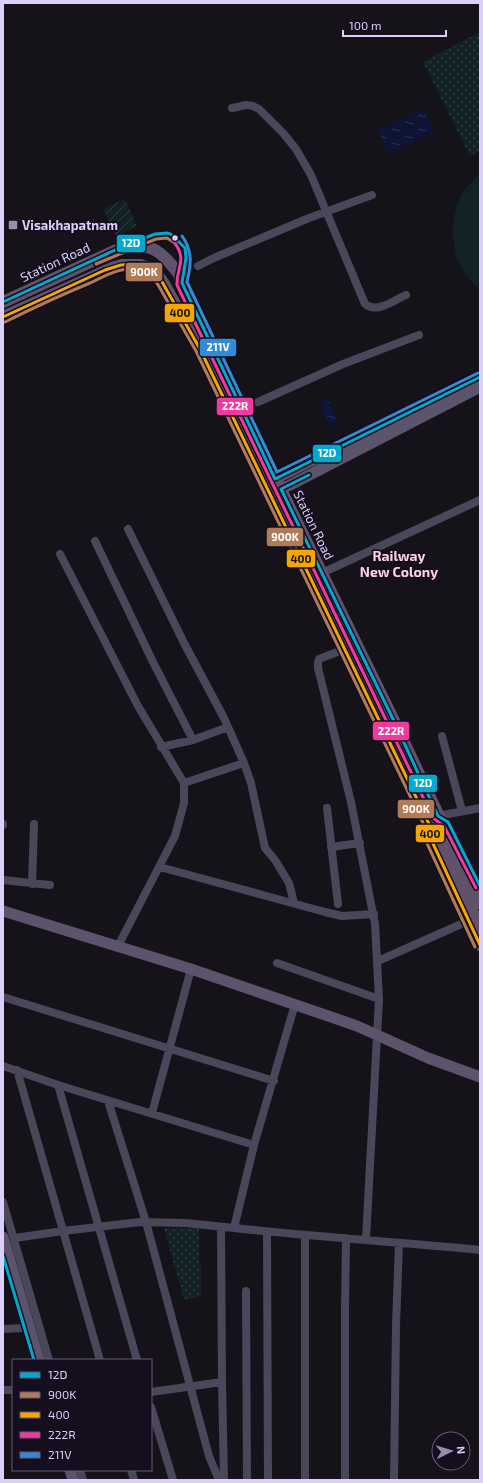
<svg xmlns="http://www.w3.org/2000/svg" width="483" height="1483" font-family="'Exo 2',sans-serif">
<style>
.grass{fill:url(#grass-dots)}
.garden{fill:url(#garden-furrows)}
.pitch{fill:#122225}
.water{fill:url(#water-ripples)}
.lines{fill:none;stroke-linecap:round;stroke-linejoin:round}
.street{stroke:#4b475b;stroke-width:8}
.secondary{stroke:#5b546c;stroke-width:11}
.primary{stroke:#60526b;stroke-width:12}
.bus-1-casing{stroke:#140e1e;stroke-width:6}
.bus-2-casing{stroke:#140e1e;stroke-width:6}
.bus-3-casing{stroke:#140e1e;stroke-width:6}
.bus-4-casing{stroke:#140e1e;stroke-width:6}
.bus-5-casing{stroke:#140e1e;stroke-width:6}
.bus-1{stroke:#00a9ce;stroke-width:3}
.bus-2{stroke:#b07c57;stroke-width:3}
.bus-3{stroke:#f7a600;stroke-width:3}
.bus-4{stroke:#f13a9d;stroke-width:3}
.bus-5{stroke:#338bd7;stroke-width:3}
.poi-dot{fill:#978dac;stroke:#140e1e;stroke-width:1.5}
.bus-dot{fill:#ddcffb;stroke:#140e1e;stroke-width:1.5}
.labels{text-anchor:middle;stroke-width:3.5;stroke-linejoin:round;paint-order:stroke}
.poi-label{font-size:13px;font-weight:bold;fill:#ddcffb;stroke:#140e1e;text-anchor:start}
.street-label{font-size:13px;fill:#ddcffb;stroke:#140e1e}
.neighbourhood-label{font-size:14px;font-weight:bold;fill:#fbd1e3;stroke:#140e1e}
.line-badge{stroke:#140e1e;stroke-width:1.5}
.badge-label{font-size:11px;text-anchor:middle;font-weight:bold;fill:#fff}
.pale-badge-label{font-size:11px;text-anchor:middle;font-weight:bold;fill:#111}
</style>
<defs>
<pattern id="grass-dots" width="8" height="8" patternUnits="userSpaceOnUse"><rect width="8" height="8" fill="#122225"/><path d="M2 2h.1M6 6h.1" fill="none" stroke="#344146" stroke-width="1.8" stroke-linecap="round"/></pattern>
<pattern id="garden-furrows" width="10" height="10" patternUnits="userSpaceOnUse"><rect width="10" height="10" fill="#122225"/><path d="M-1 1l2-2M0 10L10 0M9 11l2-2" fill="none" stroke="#344146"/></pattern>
<pattern id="water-ripples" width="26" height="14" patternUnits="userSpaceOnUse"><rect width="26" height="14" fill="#0e1435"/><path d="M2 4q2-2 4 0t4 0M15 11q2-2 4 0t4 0" fill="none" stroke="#313553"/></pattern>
</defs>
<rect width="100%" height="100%" fill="#15121a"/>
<path class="grass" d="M 480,32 L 480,151 L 470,156 L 423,62 Z
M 164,1228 L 199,1228 L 199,1263 L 201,1263 L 201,1296 L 184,1300 Z"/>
<path class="garden" d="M 125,199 L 137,226 L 116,236 L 103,209 Z"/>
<path class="pitch" d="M 480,173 L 480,289 C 476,286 472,283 469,279 C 449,256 447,211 467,187 C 471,182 476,178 480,173 Z"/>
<path class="water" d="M 425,109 L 435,132 L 388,153 L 378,130 Z
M 328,399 L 338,422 L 329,426 L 319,403 Z"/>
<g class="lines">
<path class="street" d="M 232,108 L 246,105 L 253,106 L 259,109 L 283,133 L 296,149 L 311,175 L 365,304 C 377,314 394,300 406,295
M 198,266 L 216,257 L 309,218 L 372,195
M 258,402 L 343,364 L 419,335
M 128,529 L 184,643 L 224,718 L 244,763 L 251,783 L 265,848 L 275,860 L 289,883 L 294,903
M 95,541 L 153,662 L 193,740
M 60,554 L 138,706 L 184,783 L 184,803 L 175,836 L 118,946
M 322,573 L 480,500
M 345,649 L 319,659 L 318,662 L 318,668 L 351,802 L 375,924 L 379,999 L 366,1239
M 442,736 L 462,811
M 161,747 L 193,740 L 228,727
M 184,783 L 244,763
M 327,808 L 338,904
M 438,816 L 480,808
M 3,825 L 3,824
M 331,847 L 360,843
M 160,867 L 325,912 L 342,916 L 374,914
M 3,880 L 50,885
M 32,884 L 34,824
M 378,961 L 468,921
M 277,963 L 379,999
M 3,997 L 274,1081
M 3,1066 L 58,1085
M 17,1070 L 100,1360
M 108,1101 L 146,1222 L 209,1456 L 219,1480
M 152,1113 L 191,969
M 3,1202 L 49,1360
M 221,1227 L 222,1382 L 224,1480
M 234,1228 C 316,1237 398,1242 480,1250
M 267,1232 L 268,1480
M 305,1235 L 305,1480
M 15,1238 L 63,1231 L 140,1222 L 186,1223 L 234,1228 L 254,1145 L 295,1004
M 246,1291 L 247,1480
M 3,1329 L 25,1328
M 137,1360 L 58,1085 L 254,1145
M 3,1390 L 13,1390
M 151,1392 L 222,1382
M 151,1407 L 173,1480
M 80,1470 L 83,1480
M 131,1470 L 134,1480
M 345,1480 L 345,1310 L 346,1238
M 394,1480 L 396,1326 L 399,1243"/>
<path class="secondary" d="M 270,486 L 275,479 L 480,377
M 273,490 L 281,489 L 290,485 L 480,387
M 3,911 L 191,969 L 334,1018 L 357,1026 L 428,1058 L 480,1077
M 3,1237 L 39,1360
M 70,1470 L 73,1480"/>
<path class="primary" d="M 3,302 L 123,247 C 153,243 161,251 178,273 L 226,377 L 393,719 L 480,903
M 3,317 L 112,268 L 122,265 L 141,265 L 149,268 L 157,274 L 164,284 L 200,349 L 480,927
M 467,919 L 480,945"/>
<defs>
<path id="bus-1" d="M 3,302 L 115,250 L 155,234 L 168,233 L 172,235 L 185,248 L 186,258 L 182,283 L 275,479 L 480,377
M 309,475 L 281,489 L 393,719 L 438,816 L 448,822 L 480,886
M 3,1256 L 34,1360"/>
<path id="bus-2" d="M 96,264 L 156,239 L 167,238 L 175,243
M 5,322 C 33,308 61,295 90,283 C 103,277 116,269 131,269 C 142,269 150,274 157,283 L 196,351 L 424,825 L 425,839 L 475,947"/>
<path id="bus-3" d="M 3,317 L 105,270 L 121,265 L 137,264 L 150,270 L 161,280 L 200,349 L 429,824 L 430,837 L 480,945"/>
<path id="bus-4" d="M 174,242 C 188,260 176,268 177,285 L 433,818 L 444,826 L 476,888"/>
<path id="bus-5" d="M 182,236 C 193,251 191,265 187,282 L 277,472 L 478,373"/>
</defs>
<use href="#bus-1" class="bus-1-casing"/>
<use href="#bus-2" class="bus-2-casing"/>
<use href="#bus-3" class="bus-3-casing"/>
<use href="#bus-4" class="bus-4-casing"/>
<use href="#bus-5" class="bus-5-casing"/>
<use href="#bus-1" class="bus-1"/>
<use href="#bus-2" class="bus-2"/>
<use href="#bus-3" class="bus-3"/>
<use href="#bus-4" class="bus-4"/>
<use href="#bus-5" class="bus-5"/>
</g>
<rect class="poi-dot" x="8" y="220" width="10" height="10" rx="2"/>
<circle class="bus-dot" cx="175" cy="238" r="3.5"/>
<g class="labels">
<g class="poi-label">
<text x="22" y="230">Visakhapatnam</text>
</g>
<g class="street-label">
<text transform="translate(55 262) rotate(-25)" y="5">Station Road</text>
<text transform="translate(314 525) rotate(64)" y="5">Station Road</text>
</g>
<g class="neighbourhood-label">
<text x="399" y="561">Railway<tspan x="399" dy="16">New Colony</tspan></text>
</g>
</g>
<g class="line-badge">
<rect x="116" y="234" width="30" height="19" rx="4" fill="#00a9ce"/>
<rect x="125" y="262" width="38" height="20" rx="4" fill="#b07c57"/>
<rect x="164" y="303" width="31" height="20" rx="4" fill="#f7a600"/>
<rect x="199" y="338" width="38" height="19" rx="4" fill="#338bd7"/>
<rect x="216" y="397" width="38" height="19" rx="4" fill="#f13a9d"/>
<rect x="312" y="444" width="30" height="19" rx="4" fill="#00a9ce"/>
<rect x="266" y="527" width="38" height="20" rx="4" fill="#b07c57"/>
<rect x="286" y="549" width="30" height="19" rx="4" fill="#f7a600"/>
<rect x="372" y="721" width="38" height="20" rx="4" fill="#f13a9d"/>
<rect x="408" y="774" width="30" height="19" rx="4" fill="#00a9ce"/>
<rect x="397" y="799" width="38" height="20" rx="4" fill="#b07c57"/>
<rect x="415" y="824" width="30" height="19" rx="4" fill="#f7a600"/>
</g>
<g class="badge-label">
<text x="131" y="247">12D</text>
<text x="144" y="276">900K</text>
<text x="218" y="351">211V</text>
<text x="235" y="410">222R</text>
<text x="327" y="457">12D</text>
<text x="285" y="541">900K</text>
<text x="391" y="735">222R</text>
<text x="423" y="787">12D</text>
<text x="416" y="813">900K</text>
</g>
<g class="pale-badge-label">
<text x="180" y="317">400</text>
<text x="301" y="563">400</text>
<text x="430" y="838">400</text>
</g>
<rect width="483" height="1483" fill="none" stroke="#ddcffb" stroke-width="8"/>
<rect x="12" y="1359" width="140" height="112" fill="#140e1e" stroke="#645b76"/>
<rect x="20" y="1372" width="20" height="6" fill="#00a9ce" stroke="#645b76"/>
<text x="48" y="1379" font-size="12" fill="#ddcffb">12D</text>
<rect x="20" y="1392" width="20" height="6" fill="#b07c57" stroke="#645b76"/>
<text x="48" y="1399" font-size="12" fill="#ddcffb">900K</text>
<rect x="20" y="1412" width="20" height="6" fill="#f7a600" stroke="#645b76"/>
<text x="48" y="1419" font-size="12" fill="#ddcffb">400</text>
<rect x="20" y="1432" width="20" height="6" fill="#f13a9d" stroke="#645b76"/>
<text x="48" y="1439" font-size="12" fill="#ddcffb">222R</text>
<rect x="20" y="1452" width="20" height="6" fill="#338bd7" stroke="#645b76"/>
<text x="48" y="1459" font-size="12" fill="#ddcffb">211V</text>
<g transform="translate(451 1451) rotate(85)"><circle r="19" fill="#140e1e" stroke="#645b76"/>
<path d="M0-3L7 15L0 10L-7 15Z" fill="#978dac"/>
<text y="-6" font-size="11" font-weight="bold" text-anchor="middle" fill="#ddcffb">N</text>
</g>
<path d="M343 30v6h103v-6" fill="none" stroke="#ddcffb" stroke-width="2"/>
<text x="349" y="30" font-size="12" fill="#ddcffb" stroke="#140e1e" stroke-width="3" paint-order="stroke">100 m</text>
</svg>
